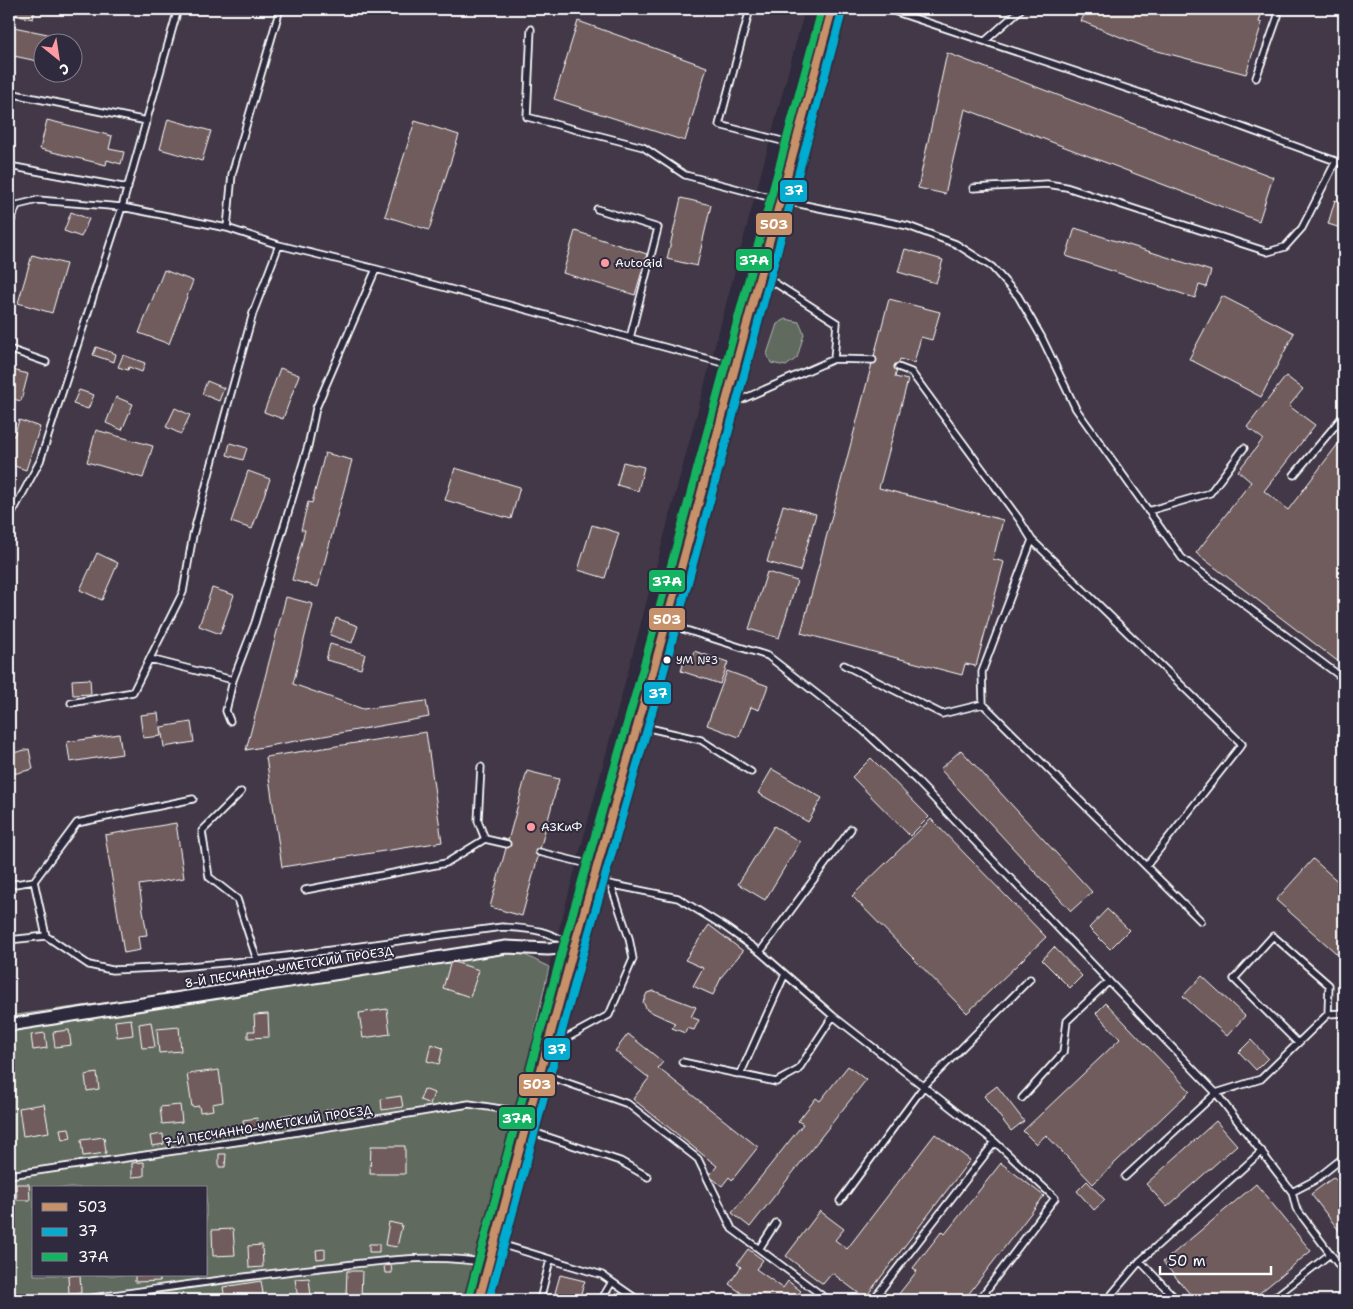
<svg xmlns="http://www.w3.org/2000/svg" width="1353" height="1309" font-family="'Shantell Sans',sans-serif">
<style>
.built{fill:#423946;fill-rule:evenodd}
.green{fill:#606a5e;stroke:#b0b4ae;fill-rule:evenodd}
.building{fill:#6f5c5c;stroke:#fff}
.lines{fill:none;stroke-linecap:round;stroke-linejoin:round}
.lane-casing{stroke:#fff;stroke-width:9}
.street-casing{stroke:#fff;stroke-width:15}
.secondary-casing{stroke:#fff;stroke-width:20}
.lane{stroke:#2f2a3d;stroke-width:5.5}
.street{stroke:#2f2a3d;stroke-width:11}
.secondary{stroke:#2f2a3d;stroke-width:16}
.bus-1-casing{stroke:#2f2a3d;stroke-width:11}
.bus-2-casing{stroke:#2f2a3d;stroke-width:11}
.bus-3-casing{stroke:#2f2a3d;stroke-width:11}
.bus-1{stroke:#c7916a;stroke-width:8}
.bus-2{stroke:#06acd0;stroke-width:8}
.bus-3{stroke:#13b361;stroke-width:8}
.poi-dot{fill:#ff9aa2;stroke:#2f2a3d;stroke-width:2}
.bus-dot{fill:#fff;stroke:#2f2a3d;stroke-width:2}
.labels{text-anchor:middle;stroke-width:4;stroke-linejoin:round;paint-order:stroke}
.bus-label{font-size:11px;fill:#fff;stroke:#2f2a3d;text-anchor:start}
.poi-label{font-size:12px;fill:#fff;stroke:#2f2a3d;text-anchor:start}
.street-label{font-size:12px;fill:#fff;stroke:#2f2a3d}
.line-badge{stroke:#2f2a3d;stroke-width:2}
.badge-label{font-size:14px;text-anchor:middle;font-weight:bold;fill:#fff}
</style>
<rect width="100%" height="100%" fill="#2f2a3d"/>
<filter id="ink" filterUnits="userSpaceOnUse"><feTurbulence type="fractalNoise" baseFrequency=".02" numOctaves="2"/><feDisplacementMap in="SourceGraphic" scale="10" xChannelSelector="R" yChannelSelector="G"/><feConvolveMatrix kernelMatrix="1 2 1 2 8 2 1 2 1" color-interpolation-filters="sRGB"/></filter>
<g filter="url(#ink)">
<path class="built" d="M 9,9 L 805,9 L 549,967 L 501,943 L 249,983 L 9,1016 ZM 42,42 L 72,42 L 72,72 L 42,72 Z
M 843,9 L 1344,9 L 1344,1300 L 491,1300 L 580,972 L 675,637 Z"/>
<path class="green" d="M 786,319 L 799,322 L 804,334 L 797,358 L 786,366 L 771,363 L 767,354 L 777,324 Z
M 501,943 L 549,967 L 497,1202 L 471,1300 L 9,1300 L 9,1016 L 249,983 ZM 34,1188 L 206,1188 L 206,1275 L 34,1275 Z"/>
<path class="building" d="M 9,9 L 35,9 L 33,19 L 9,14 Z
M 1065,9 L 1263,9 L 1259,22 L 1262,23 L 1246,74 L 1150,49 L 1081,21 L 1084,15 Z
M 578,21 L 707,67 L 685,141 L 554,99 Z
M 9,26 L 57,36 L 56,42 L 42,42 L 42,62 L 9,55 Z
M 947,53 L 1273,177 L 1259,221 L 965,109 L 945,194 L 918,188 Z
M 168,119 L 211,131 L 202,161 L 160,149 Z
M 47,120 L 112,136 L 109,149 L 124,152 L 121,164 L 107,160 L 106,165 L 40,149 Z
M 415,121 L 459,135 L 429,230 L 385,216 Z
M 681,198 L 711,205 L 697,266 L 667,259 Z
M 1335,200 L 1344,203 L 1344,229 L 1328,224 Z
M 71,212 L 89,219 L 81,237 L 64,231 Z
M 1075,228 L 1211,271 L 1206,287 L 1199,285 L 1195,298 L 1066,256 Z
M 575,231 L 647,254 L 635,295 L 563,273 Z
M 905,249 L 943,260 L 936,283 L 898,272 Z
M 32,255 L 66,264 L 52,313 L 18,303 Z
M 164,270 L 193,281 L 169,344 L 139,333 Z
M 1222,296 L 1294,333 L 1261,397 L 1189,359 Z
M 889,299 L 940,312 L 932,340 L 921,337 L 914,363 L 900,359 L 895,377 L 908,380 L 879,488 L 1003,520 L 993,559 L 1004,562 L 976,666 L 965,664 L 962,675 L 801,633 Z
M 96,347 L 116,354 L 114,362 L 93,355 Z
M 123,355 L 145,363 L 142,372 L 129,367 L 128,370 L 118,367 Z
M 280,368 L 299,375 L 283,419 L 264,412 Z
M 9,369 L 28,374 L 21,401 L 9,398 Z
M 1286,376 L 1303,389 L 1289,406 L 1315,425 L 1264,491 L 1288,510 L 1344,436 L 1344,666 L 1196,553 L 1251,482 L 1238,471 L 1263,439 L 1247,427 Z
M 207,381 L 224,388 L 219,401 L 202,394 Z
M 79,390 L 94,395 L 88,409 L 73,404 Z
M 116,397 L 133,404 L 122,430 L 106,423 Z
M 175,408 L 190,415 L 181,434 L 166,427 Z
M 19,420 L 40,427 L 26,470 L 9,464 L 9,434 L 14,436 Z
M 96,430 L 153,446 L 143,478 L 87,462 Z
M 230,443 L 247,448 L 243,460 L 227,455 Z
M 325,453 L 352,460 L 318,587 L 292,580 L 305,530 L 301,530 L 308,502 L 312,503 Z
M 623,462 L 644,467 L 638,491 L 617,485 Z
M 455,468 L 520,487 L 511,519 L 445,500 Z
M 248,471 L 270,479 L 252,529 L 231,522 Z
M 783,505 L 816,514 L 800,571 L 767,562 Z
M 592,525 L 619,533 L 605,578 L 578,570 Z
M 97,553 L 118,563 L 102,600 L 80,590 Z
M 767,572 L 797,581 L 779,638 L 749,629 Z
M 212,588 L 234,595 L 220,634 L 199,626 Z
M 286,597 L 313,604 L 293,684 L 363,709 L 426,701 L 429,717 L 246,750 Z
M 336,618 L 358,626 L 352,643 L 330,635 Z
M 330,644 L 365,654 L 361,669 L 326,660 Z
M 694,651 L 728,662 L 720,684 L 681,671 L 686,656 L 692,658 Z
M 727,671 L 768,686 L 759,710 L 751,707 L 739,737 L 707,725 Z
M 90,679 L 91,694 L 73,695 L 72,680 Z
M 158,713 L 161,736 L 143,738 L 140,715 Z
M 191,722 L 194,742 L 164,747 L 161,727 Z
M 426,732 L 442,842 L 282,867 L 266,757 Z
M 119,734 L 122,754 L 70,762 L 67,742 Z
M 29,749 L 33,769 L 9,775 L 9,754 Z
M 961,750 L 1092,892 L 1071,911 L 940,769 Z
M 871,758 L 929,817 L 910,836 L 852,777 Z
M 772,769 L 822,798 L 808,822 L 758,793 Z
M 527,771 L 559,779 L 522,916 L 490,907 Z
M 931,819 L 1046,937 L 967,1013 L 852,896 Z
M 176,823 L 184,878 L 139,885 L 147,935 L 138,936 L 140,950 L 124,953 L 105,835 Z
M 774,826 L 800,842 L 765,900 L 738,884 Z
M 1313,859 L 1344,887 L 1344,960 L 1276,900 Z
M 1107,909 L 1129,930 L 1110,949 L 1089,928 Z
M 709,925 L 743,951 L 722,976 L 713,995 L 693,986 L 703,968 L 685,960 Z
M 1054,947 L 1082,976 L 1070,988 L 1042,960 Z
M 451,961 L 479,970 L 470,997 L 443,988 Z
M 1202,976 L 1245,1016 L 1227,1036 L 1183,996 Z
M 654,991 L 696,1007 L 691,1017 L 699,1020 L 694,1030 L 687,1028 L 685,1033 L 672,1028 L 675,1023 L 647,1010 L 643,1002 L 647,993 Z
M 1106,1003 L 1190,1091 L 1093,1184 L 1046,1135 L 1036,1144 L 1023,1131 L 1120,1039 L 1096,1013 Z
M 387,1009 L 390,1034 L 363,1038 L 359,1013 Z
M 268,1014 L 269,1037 L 248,1038 L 248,1031 L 255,1031 L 254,1015 Z
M 131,1019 L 133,1035 L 117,1037 L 115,1021 Z
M 151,1022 L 155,1047 L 142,1048 L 139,1024 Z
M 179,1027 L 181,1051 L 159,1053 L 157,1029 Z
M 69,1030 L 71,1045 L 55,1047 L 53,1032 Z
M 45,1033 L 47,1048 L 33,1050 L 31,1035 Z
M 628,1034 L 663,1062 L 658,1068 L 758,1147 L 732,1180 L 729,1177 L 722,1186 L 709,1176 L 717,1166 L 633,1099 L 649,1078 L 615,1051 Z
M 1251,1040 L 1268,1058 L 1256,1070 L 1239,1052 Z
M 431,1044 L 443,1048 L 439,1064 L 427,1061 Z
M 848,1066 L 866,1080 L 750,1227 L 732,1213 L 803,1124 L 798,1121 L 816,1098 L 820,1101 Z
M 219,1070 L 223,1102 L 212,1104 L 213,1110 L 200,1112 L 199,1106 L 192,1107 L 187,1074 Z
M 97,1073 L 99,1089 L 87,1091 L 85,1075 Z
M 997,1086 L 1024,1121 L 1011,1131 L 984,1096 Z
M 424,1089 L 434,1093 L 430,1104 L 420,1100 Z
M 401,1096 L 403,1107 L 382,1110 L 381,1099 Z
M 44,1104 L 49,1132 L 23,1136 L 19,1108 Z
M 180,1105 L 182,1122 L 162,1124 L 160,1107 Z
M 337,1108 L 338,1117 L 327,1118 L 326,1110 Z
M 292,1114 L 294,1124 L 282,1126 L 281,1116 Z
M 257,1118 L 259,1127 L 245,1130 L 243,1120 Z
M 1216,1121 L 1237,1145 L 1167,1207 L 1146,1184 Z
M 69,1128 L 71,1138 L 62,1140 L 60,1129 Z
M 163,1134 L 164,1144 L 152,1146 L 150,1136 Z
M 935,1134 L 970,1160 L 865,1298 L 832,1273 L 823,1284 L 786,1256 L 820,1211 L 844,1229 L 835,1240 L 847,1249 Z
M 104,1137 L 106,1153 L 83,1156 L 81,1140 Z
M 371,1146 L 405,1146 L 405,1174 L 370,1174 Z
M 219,1154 L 226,1154 L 225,1167 L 219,1167 Z
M 144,1162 L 144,1176 L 132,1177 L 132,1163 Z
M 1001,1163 L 1044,1196 L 964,1300 L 894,1300 L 917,1271 L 913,1268 L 942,1231 L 945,1234 Z
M 1334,1177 L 1344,1191 L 1344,1237 L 1311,1194 Z
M 1087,1181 L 1105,1200 L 1094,1210 L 1077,1191 Z
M 16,1184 L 29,1184 L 30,1200 L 17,1200 Z
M 1256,1184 L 1311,1251 L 1251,1300 L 1195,1300 L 1163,1262 Z
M 389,1222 L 402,1225 L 397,1247 L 385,1245 Z
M 233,1229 L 235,1255 L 213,1256 L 212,1230 Z
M 369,1244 L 379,1244 L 379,1252 L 369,1252 Z
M 262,1245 L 263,1267 L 249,1268 L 248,1246 Z
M 325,1249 L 325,1258 L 317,1259 L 316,1250 Z
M 748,1249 L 763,1260 L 756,1269 L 783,1288 L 788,1281 L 801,1291 L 795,1298 L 792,1296 L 789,1300 L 751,1300 L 729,1284 L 741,1267 L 737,1264 Z
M 391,1265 L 392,1273 L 385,1273 L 384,1266 Z
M 347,1271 L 362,1271 L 361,1298 L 346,1297 Z
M 80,1275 L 81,1293 L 69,1294 L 68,1276 Z
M 135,1275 L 160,1275 L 160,1281 L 135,1282 Z
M 560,1275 L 585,1281 L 580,1296 L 590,1298 L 589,1300 L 553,1300 Z
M 309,1278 L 311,1297 L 298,1299 L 295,1279 Z
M 261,1281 L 264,1300 L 225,1300 L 223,1287 Z"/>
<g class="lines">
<defs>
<path id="lane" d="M 178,9 L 122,207 L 227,228 L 232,174 L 280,9
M 750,9 L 719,125 L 794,144
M 887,9 L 1228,122 L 1344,164
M 531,29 L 527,117 L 643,147 L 685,175 L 780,200 L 908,226 L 956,244 L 992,267 L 1018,296 L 1041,336 L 1076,409 L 1182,558 L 1344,679
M 985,41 L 1021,9
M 1256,78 L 1278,16 L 1274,9
M 9,93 L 147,121
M 9,166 L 128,188
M 973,188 L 1047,184 L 1066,187 L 1268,252 L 1285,247 L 1302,228 L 1336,161
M 9,207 L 38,200 L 122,207 L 40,461 L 9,519
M 597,209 L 658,228 L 630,338
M 9,226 L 17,205
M 376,269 L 734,366
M 9,349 L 46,362
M 834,359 L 873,360
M 898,367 L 911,372 L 1019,519 L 1032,540 L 982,672 L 983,704 L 1201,921
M 727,406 L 834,359 L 837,323 L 761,274
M 1294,475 L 1344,415
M 1148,511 L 1210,493 L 1244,448
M 1032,540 L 1242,744 L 1147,865
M 667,624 L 768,656 L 863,730 L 916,780 L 1216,1093 L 1292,1192 L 1315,1180 L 1344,1157
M 150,659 L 233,680 L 226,711 L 230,721
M 844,665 L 942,714 L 983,704
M 233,680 L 255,623 L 308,446 L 316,408 L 376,269 L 279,245
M 71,703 L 133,692 L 183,592 L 193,535 L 220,433 L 253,313 L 279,245 L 227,228
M 640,726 L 701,740 L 751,772
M 481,767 L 478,821 L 485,839
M 241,792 L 202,831 L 209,877 L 237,899 L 257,960
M 539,852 L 596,866
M 594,881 L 678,898 L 725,927 L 760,952 L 833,1016 L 995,1142 L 1055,1198 L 979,1300
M 9,885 L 34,881
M 305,890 L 446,863 L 485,839 L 507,844
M 46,936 L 34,881 L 77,823 L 193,799
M 9,940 L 46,936 L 89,965 L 112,970 L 178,967 L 257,960 L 502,927 C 531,929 547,929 572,946
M 760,952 L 851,829
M 1298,1043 L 1234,979 L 1273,936 L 1329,985 L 1328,1014
M 550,1047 L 609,1015 L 633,959 L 629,938 L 611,885
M 682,1062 L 776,1082 L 798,1070 L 833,1016
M 542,1074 L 628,1104 L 698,1159 L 732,1229 L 828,1300
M 740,1075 L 785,974
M 1022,1098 L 1063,1053 L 1067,1021 L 1109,981
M 527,1130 L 620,1161 L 648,1177
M 9,1175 L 249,1140 L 469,1104 L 527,1113
M 1125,1177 L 1216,1093 L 1261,1079 L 1328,1014 L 1344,1013
M 1292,1192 L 1296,1208 L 1344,1272
M 840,1201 L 924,1086 L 1030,979
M 497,1243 L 602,1275 L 638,1300
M 759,1249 L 776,1223
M 1140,1261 L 1177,1300
M 603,1297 L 612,1282
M 79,1300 C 162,1288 245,1276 328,1267 C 382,1261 433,1253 487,1263
M 540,1300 L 550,1260
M 873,1300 L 995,1142
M 1107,1300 L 1140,1261 L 1262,1151
M 1271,1300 L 1330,1254"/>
<path id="street" d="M 9,1025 L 506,947 L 548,949 L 574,947"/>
<path id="secondary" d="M 479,1300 L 574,947 L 657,657 L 832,9"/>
</defs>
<use href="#lane" class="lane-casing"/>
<use href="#street" class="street-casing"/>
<use href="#secondary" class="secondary-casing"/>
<use href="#lane" class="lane"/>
<use href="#street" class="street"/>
<use href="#secondary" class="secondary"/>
<defs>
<path id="bus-1" d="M 479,1300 L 574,947 L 657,657 L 832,9"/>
<path id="bus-2" d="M 489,1300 L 584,950 L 667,660 L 842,12"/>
<path id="bus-3" d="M 469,1297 L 564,944 L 647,654 L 822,9"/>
</defs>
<use href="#bus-1" class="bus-1-casing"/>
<use href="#bus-2" class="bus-2-casing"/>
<use href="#bus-3" class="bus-3-casing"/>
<use href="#bus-1" class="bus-1"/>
<use href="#bus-2" class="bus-2"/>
<use href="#bus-3" class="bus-3"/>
</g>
</g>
<g class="poi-dot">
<circle cx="605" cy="263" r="5"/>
<circle cx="531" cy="827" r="5"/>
</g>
<circle class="bus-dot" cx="667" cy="660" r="4.5"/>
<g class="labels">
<g class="bus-label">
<text x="676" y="664">УМ №3</text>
</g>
<g class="poi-label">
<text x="615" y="267">AutoGid</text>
<text x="541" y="831">АЗКиФ</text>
</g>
<g class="street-label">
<text transform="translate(289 967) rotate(-9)" y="4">8-Й ПЕСЧАННО-УМЕТСКИЙ ПРОЕЗД</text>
<text transform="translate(268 1126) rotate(-9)" y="4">7-Й ПЕСЧАННО-УМЕТСКИЙ ПРОЕЗД</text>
</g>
</g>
<g class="line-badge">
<rect x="779" y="179" width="29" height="24" rx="5" fill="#06acd0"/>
<rect x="755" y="212" width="38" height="24" rx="5" fill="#c7916a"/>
<rect x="735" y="248" width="38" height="24" rx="5" fill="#13b361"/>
<rect x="648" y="569" width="38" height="24" rx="5" fill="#13b361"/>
<rect x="648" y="607" width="38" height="24" rx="5" fill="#c7916a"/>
<rect x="643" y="681" width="29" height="24" rx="5" fill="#06acd0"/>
<rect x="543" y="1037" width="28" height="24" rx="5" fill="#06acd0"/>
<rect x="518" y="1073" width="38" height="24" rx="5" fill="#c7916a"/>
<rect x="498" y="1106" width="38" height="24" rx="5" fill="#13b361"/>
</g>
<g class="badge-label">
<text x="794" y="195">37</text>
<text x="774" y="229">503</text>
<text x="754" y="265">37А</text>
<text x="667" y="586">37А</text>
<text x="667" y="624">503</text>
<text x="658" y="698">37</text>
<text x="557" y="1054">37</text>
<text x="537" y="1089">503</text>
<text x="517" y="1123">37А</text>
</g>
<rect width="1353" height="1309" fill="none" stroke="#2f2a3d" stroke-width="30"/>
<rect x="15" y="15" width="1323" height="1279" fill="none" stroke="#fff" stroke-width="2" filter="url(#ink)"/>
<rect x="32" y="1186" width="175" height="90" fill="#2f2a3d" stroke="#827f8b"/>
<rect x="42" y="1203" width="25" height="8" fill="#c7916a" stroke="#827f8b"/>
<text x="78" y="1212" font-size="15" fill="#ffffff">503</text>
<rect x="42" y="1228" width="25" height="8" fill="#06acd0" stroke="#827f8b"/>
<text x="78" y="1236" font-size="15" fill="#ffffff">37</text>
<rect x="42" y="1253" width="25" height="8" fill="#13b361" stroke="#827f8b"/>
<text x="78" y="1262" font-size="15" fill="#ffffff">37А</text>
<g transform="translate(58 58) rotate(150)"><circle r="24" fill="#2f2a3d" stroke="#827f8b"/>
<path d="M0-4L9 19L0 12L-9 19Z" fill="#ff9aa2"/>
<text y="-8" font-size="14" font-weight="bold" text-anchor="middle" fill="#ffffff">С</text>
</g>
<path d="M1160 1266v8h111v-8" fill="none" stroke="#ffffff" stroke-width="2.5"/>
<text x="1168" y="1266" font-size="15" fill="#ffffff" stroke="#2f2a3d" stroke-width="4" paint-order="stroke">50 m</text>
</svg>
